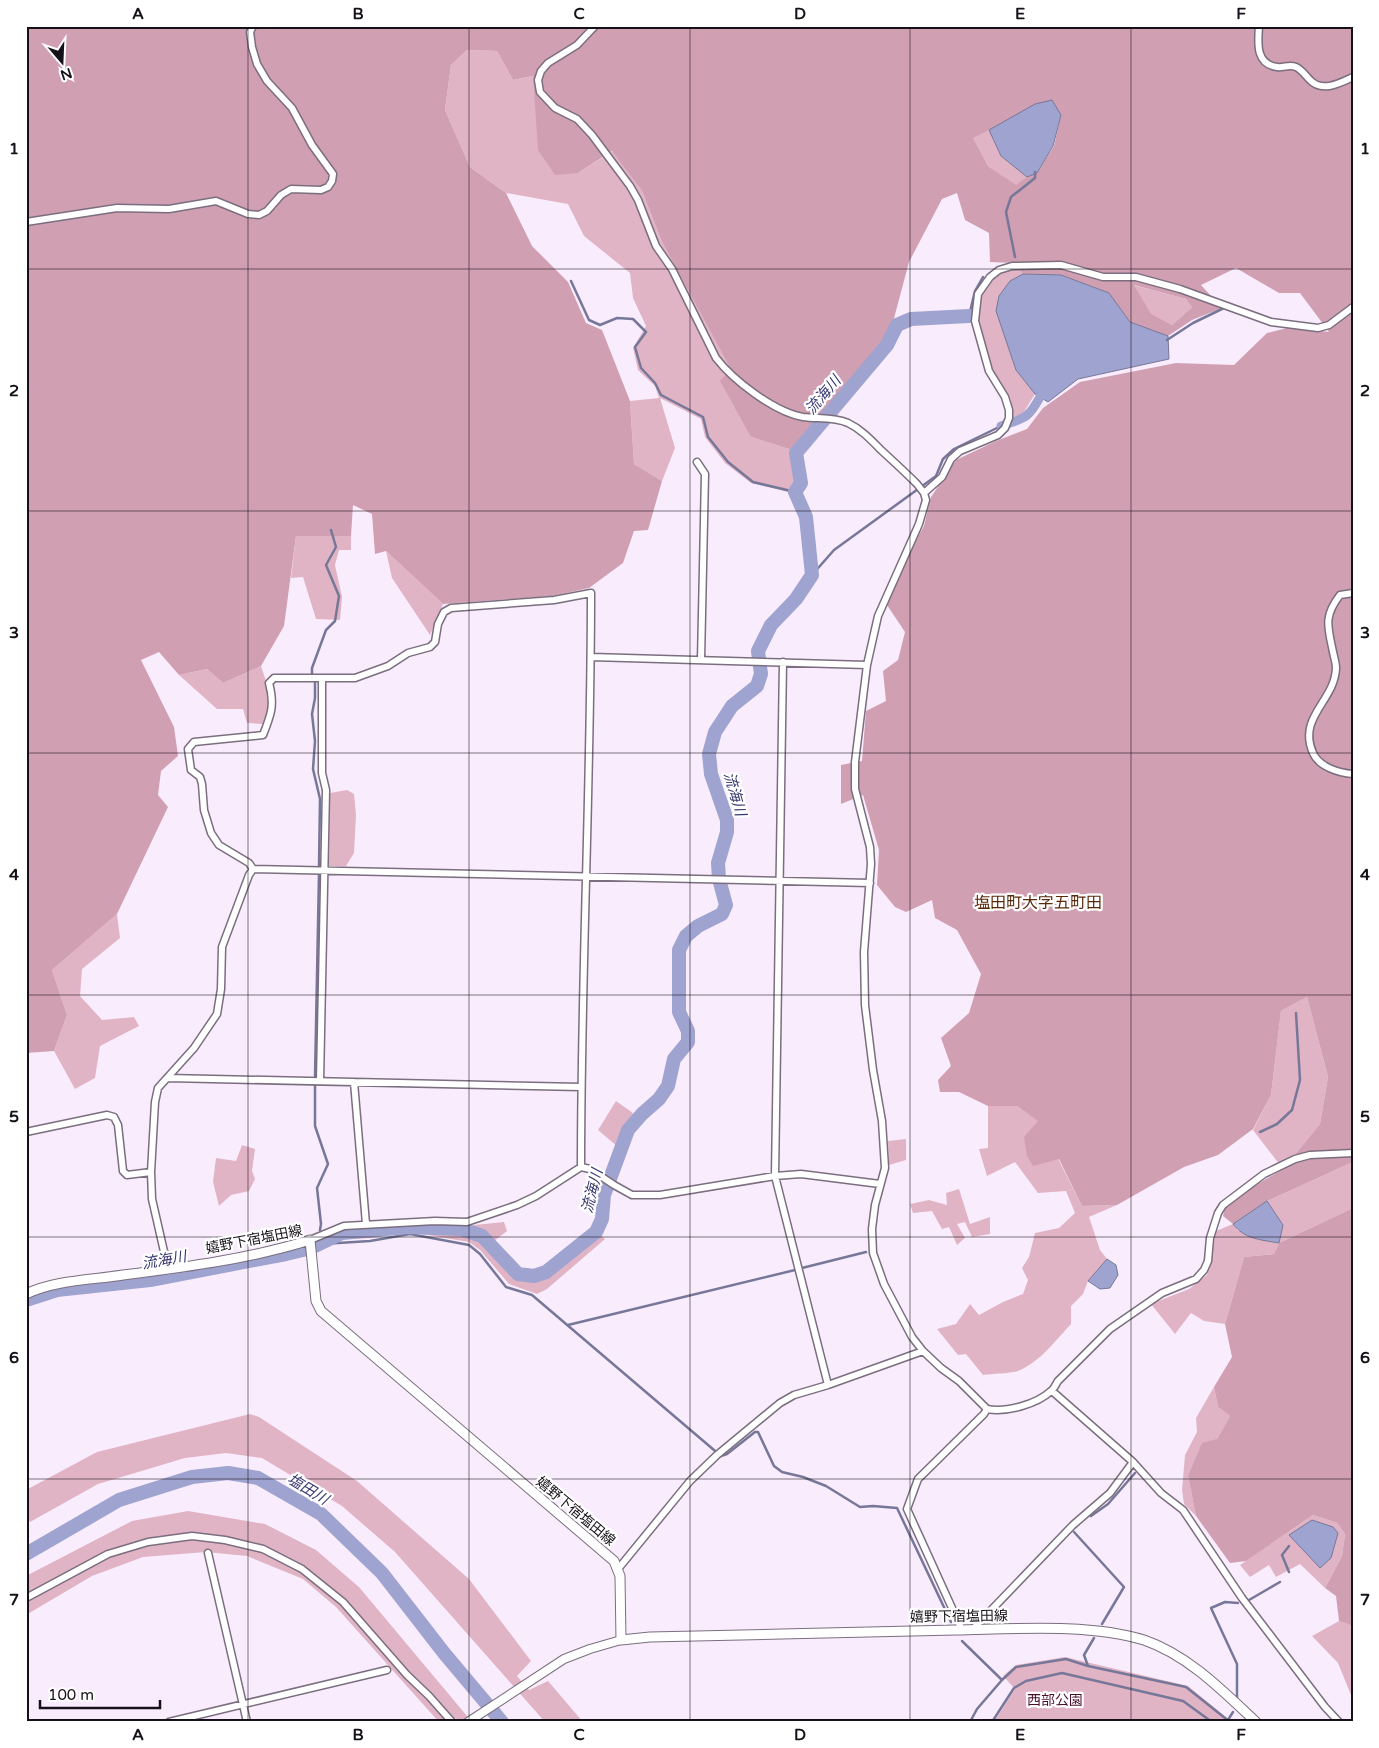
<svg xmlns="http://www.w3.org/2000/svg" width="1379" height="1748" font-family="'Varela Round','Noto Sans JP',sans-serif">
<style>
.green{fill:#e1b4c5}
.forest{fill:#d19fb2;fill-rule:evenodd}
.water{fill:#9fa3d0;stroke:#767799}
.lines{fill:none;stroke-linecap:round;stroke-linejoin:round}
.stream{stroke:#767799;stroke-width:2.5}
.canal{stroke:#9fa3d0;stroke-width:9}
.river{stroke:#9fa3d0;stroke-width:14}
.minor-casing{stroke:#7a6e7f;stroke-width:9}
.tertiary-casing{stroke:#7a6e7f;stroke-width:10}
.secondary-casing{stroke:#7a6e7f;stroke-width:11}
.minor{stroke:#fff;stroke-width:6}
.tertiary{stroke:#fff;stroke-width:8}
.secondary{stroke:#fff;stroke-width:9}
.grid{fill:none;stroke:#161118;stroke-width:1;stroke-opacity:0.55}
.labels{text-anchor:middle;stroke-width:4.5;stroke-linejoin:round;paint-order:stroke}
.street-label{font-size:14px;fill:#161118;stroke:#fff}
.park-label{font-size:14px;fill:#4b0f2d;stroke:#fff}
.water-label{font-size:15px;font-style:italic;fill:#3a3a73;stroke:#fff}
.quarter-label{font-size:16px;fill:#592a0c;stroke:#fff}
.neatline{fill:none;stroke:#161118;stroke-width:2}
.grid-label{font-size:16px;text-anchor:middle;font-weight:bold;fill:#161118}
</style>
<rect width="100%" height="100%" fill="#f9edfd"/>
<path class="green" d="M 467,50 L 497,51 L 513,80 L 533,76 L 536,99 L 578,173 L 613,151 L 642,191 L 662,242 L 732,369 L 751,437 L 792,450 L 798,483 L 789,492 L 751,483 L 725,463 L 705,437 L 701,419 L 660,398 L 675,448 L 662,481 L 634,464 L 630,401 L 659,398 L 655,386 L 638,370 L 633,348 L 646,326 L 633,298 L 630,273 L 584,236 L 568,204 L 506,193 L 470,167 L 445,110 L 451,65 Z
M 989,130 L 1001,156 L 1027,177 L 1016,186 L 988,166 L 972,137 Z
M 1014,263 L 1023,274 L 1010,281 L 1016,370 L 1035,394 L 1022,415 L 1013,417 L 1010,398 L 991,368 L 978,320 L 982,295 L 997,275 Z
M 1133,285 L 1186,299 L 1193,306 L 1172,325 L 1151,315 Z
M 296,536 L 351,536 L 351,550 L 339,550 L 335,565 L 342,597 L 340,620 L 316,619 L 303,577 L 291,578 Z
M 386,551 L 443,604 L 430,635 L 392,578 Z
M 261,666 L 272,699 L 263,724 L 247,723 L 243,709 L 217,709 L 179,675 L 207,669 L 223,683 Z
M 347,790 L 354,794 L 356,815 L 354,853 L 346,866 L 329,866 L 330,793 Z
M 117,914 L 120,938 L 82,969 L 80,996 L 102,1020 L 134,1017 L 139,1026 L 100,1046 L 95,1078 L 75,1089 L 54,1051 L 67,1015 L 52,970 Z
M 1307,997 L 1328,1077 L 1320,1124 L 1283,1169 L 1253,1130 L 1271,1095 L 1281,1011 Z
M 616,1101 L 633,1113 L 618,1147 L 598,1130 Z
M 988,1106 L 1017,1106 L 1039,1121 L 1082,1206 L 1117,1205 L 1089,1217 L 1100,1250 L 1107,1259 L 1088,1281 L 1083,1294 L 1071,1306 L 1071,1324 C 1055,1341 1040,1362 1018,1371 C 1014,1373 990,1374 983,1375 L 966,1354 L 958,1355 L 937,1329 L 956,1324 L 970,1304 L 979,1315 L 1003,1302 L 1023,1294 L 1028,1280 L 1022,1268 L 1029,1257 L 1035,1233 L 1059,1228 L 1075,1213 L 1066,1191 L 1038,1193 L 1015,1162 L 987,1176 L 979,1149 L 988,1148 Z
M 906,1139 L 906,1160 L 889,1165 L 888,1141 Z
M 242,1145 L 255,1149 L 252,1171 L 255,1179 L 249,1191 L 231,1195 L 219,1206 L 213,1182 L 216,1158 L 236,1161 Z
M 1353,1162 L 1353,1208 L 1279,1243 L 1274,1254 L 1244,1257 L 1225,1324 L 1204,1321 L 1191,1313 L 1175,1334 L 1151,1304 L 1189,1289 L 1207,1275 L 1216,1231 L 1233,1224 L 1238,1231 L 1283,1225 L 1267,1201 Z
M 959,1189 L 970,1224 L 990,1217 L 990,1234 L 972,1237 L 965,1222 L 957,1224 L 965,1238 L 957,1245 L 949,1227 L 942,1229 L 932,1211 L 913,1213 L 910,1204 L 929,1200 L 947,1205 L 946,1193 Z
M 504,1222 L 507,1231 L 486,1247 L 516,1278 L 535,1280 L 548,1274 L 599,1234 L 605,1239 L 547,1289 L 537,1294 L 509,1284 L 480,1250 L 469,1242 L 410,1232 L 370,1238 L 342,1239 L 343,1235 L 408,1228 L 457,1232 L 474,1225 Z
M 1214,1387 L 1218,1407 L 1230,1416 L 1217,1439 L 1188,1476 L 1196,1516 L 1184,1504 L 1182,1490 L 1185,1455 L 1197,1432 L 1196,1418 Z
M 250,1414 L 259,1417 L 357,1481 L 469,1579 L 531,1661 L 517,1676 L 529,1690 L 548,1681 L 583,1722 L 545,1722 L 395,1552 L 342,1506 L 262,1458 L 226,1453 L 185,1458 L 98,1484 L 30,1522 L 26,1515 L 26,1490 L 97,1452 Z
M 188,1511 L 265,1524 L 316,1550 L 359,1587 L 472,1722 L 459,1722 L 456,1718 L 452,1722 L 439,1722 L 336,1607 L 303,1579 L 247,1556 L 206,1552 L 143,1557 L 92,1576 L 26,1615 L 26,1576 L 132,1521 Z
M 1313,1515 L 1337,1523 L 1345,1534 L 1342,1556 L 1325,1588 L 1300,1564 L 1276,1577 L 1269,1565 L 1250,1577 L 1240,1565 Z
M 1339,1621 L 1353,1626 L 1353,1700 L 1338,1663 L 1312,1636 Z
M 1065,1657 L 1188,1686 L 1232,1722 L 994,1722 L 1015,1689 L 1003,1676 L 1016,1665 Z"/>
<path class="forest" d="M 26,26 L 1353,26 L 1353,1162 L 1267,1201 L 1233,1224 L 1223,1216 L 1227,1202 L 1283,1169 L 1320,1124 L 1328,1077 L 1307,997 L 1281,1011 L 1271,1095 L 1253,1129 L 1218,1155 L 1184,1167 L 1117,1205 L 1082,1206 L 1059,1159 L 1033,1166 L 1027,1156 L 1024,1137 L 1038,1121 L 1017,1106 L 988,1106 L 959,1092 L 940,1092 L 938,1080 L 951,1066 L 941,1038 L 969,1013 L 981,974 L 957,930 L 935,918 L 932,900 L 906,912 L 895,907 L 877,885 L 879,850 L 863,795 L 841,804 L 841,765 L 862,761 L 866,711 L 886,701 L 883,671 L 898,660 L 905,632 L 887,605 L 905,560 L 924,526 L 931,497 L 956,460 L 996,441 L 1027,429 L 1043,408 L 1080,382 L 1176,363 L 1234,365 L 1267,333 L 1291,327 L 1329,332 L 1300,293 L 1279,293 L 1236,268 L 1201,285 L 1222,308 L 1192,320 L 1168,336 L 1130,322 L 1109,293 L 1061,275 L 1023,274 L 1014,263 L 990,262 L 989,233 L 965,220 L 957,193 L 942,199 L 909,262 L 893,322 L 881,346 L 792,450 L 751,437 L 720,381 L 731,369 L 662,242 L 642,191 L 612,151 L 578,173 L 555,175 L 538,150 L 533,76 L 513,80 L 497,51 L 467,50 L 451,65 L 445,110 L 470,167 L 506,193 L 532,246 L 568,282 L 586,323 L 602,330 L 630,401 L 634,464 L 662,481 L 648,530 L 634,531 L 623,563 L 589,588 L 552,596 L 443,604 L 386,551 L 375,554 L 372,514 L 353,505 L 351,536 L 296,536 L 284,626 L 261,666 L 223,683 L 207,669 L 179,675 L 159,652 L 141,660 L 174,727 L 178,756 L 161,771 L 158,795 L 168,807 L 117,914 L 52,970 L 67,1015 L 54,1051 L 26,1053 ZM 1061,115 L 1054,146 L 1037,173 L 1027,177 L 1016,185 L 988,166 L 973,138 L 989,130 ZM 1134,285 L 1186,299 L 1192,307 L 1172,325 L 1151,314 Z
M 1353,1208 L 1353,1626 L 1339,1621 L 1336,1596 L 1325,1588 L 1342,1556 L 1345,1534 L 1337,1523 L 1313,1515 L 1246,1561 L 1230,1563 L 1196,1516 L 1188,1476 L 1202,1443 L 1217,1439 L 1230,1416 L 1218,1407 L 1214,1387 L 1232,1357 L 1225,1324 L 1244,1257 L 1274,1254 L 1279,1243 Z"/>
<path class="water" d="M 1052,100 L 1061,115 L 1053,146 L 1037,173 L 1027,177 L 1001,156 L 989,130 L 1035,104 Z
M 1023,274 L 1061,275 L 1109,293 L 1130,322 L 1168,336 L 1169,359 L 1078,379 L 1048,402 L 1035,394 L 1016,370 L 996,311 L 999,296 L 1010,281 Z
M 1267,1201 L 1283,1225 L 1279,1243 C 1262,1240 1244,1239 1233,1224 Z
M 1107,1259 L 1116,1265 L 1118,1275 L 1110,1288 L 1100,1289 L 1088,1281 Z
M 1312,1520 L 1333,1527 L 1338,1533 L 1331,1558 L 1320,1568 L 1289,1535 Z"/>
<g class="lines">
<path class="stream" d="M 1015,257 L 1006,212 L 1011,197 L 1035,178 L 1035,172
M 571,281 L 589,320 L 600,325 L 617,318 L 633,319 L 646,332 L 635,347 L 641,368 L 655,383 L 661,395 L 703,417 L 708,437 L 728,462 L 753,482 L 795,492
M 969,316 L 975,291 L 983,277
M 1167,340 L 1193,323 L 1224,308
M 812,575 L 834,550 L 936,476 L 943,459 L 954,449 L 1001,426
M 312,675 L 312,668 L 326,630 L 335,621 L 339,596 L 326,565 L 336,547 L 331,530
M 315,683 L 315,698 L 312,714 L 315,741 L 313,769 L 320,799 L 319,866
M 315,1076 L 319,874
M 315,1086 L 315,1126 L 328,1164 L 317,1188 L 321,1224 L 320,1230
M 1260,1132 L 1277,1124 L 1292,1110 L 1300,1080 L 1296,1013
M 322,1244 L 370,1241 L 410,1234 L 469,1245 L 480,1254 L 506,1287 L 532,1295 L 721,1456 L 727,1454 L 755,1432 L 758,1432 L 774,1466 L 782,1472 L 803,1477 L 826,1486 L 860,1507 L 873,1506 L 897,1508 L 951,1622
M 802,1268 L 866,1252
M 568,1325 L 795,1270
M 1091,1516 L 1108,1504 L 1135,1473
M 1074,1532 L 1124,1587 L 1102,1624
M 1289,1572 L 1282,1555 L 1289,1546
M 1249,1600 L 1280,1582
M 962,1641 L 1002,1680
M 1088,1666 L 1084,1655 L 1094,1638
M 1237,1698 L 1237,1664 L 1211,1608 L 1225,1602 L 1238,1603
M 1228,1720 L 1233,1712
M 970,1722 L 977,1709 L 1002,1680 L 1016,1667 L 1066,1659 L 1088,1666 L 1186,1687 L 1230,1722
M 992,1722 L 1014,1688 L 1026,1681 L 1062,1673 L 1183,1701 L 1212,1722"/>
<path class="canal" d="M 1001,426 C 1025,418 1028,419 1040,397"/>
<path class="river" d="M 315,1246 L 342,1233 L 408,1227 L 461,1229 L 482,1236 L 518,1274 L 534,1276 L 546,1272 L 596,1232 L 602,1219 L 604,1195 L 628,1130 L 642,1114 L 659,1099 L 668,1086 L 674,1059 L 688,1042 L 688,1031 L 679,1012 L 679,950 L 686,936 L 698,926 L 722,914 L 726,905 L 719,879 L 718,863 L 727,832 L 727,820 L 711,774 L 709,754 L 715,732 L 732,706 L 757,686 L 761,674 L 758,651 L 771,625 L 796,599 L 812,575 L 806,517 L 795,492 L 801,483 L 796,453 L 887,345 L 897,325 L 911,319 L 969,316
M 26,1300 L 57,1290 L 150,1280 L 286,1254 L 307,1249
M 26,1554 L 119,1500 L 192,1477 L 228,1473 L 258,1478 L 321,1514 L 382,1573 L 444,1653 L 502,1722"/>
<defs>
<path id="minor" d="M 595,26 L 577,45 L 548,63 L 541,71 L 538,80 L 540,92 L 555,108 L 577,119 L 592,135 L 630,186 L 638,200 L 656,246 L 672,269 L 716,358 C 733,380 774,412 803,417 C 818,419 834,417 848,423 C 861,429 871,440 881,450 C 893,461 905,472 917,484 L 924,493 L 926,500 L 919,524 L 878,616 L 867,665 L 855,762 L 855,789 L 870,847 L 871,864 L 864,952 L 865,1005 L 873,1070 L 882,1121 L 885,1168 L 875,1205 L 872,1229 L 873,1253 L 884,1284 L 912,1337 L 923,1351 L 941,1368 L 959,1381 L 987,1409 C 1006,1413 1037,1404 1051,1391 C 1054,1389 1056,1384 1058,1381 L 1110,1329 L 1162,1293 L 1196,1279 L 1204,1270 L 1208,1261 L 1210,1238 L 1218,1213 L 1223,1205 L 1264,1174 L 1295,1159 L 1310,1155 L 1353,1153
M 1259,26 C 1258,42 1255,64 1277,67 C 1284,68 1289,64 1296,67 C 1301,69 1306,76 1310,80 C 1322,93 1340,83 1353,77
M 26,222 L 117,208 L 169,209 L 216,201 L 248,214 L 259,215 L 267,211 L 281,195 L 291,189 L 321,190 L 328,187 L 332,181 L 333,174 L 312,145 L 292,108 L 267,81 L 257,64 L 252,47 L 250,32 L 253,26
M 697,462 L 705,474 L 701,660
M 924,493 L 942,477 L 951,459 L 960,451 L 998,435 L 1005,428 L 1009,418 L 1009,410 L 1005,397 L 989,371 L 975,321 L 978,294 L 990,277 L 999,270 L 1012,266 L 1061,265 L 1103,277 L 1136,277 L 1180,289 L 1271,322 L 1318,328 L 1329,325 L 1353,307
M 1353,593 L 1340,595 C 1323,617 1328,627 1333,652 C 1334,657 1336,663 1336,668 C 1335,701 1297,717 1313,753 C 1319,767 1339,773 1353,774
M 591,657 L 867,665
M 783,662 L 775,1176 L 828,1385
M 168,1078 L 581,1087
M 320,1081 L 326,790 L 322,773 L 322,678
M 354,1082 L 366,1224
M 26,1132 L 107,1115 L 114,1117 L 118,1125 L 123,1171 L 127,1175 L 151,1172
M 581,1167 C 581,975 591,784 591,593 L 554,600 L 451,608 L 444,612 L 438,624 L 435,642 L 430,647 L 408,653 L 388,666 L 355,678 L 274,678 L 269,683 C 275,705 271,715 263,735 L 194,742 L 188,749 L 191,770 L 200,777 L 202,784 L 204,810 L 211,833 L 219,845 L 249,863 L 253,869 L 870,883
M 310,1240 L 344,1226 L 435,1221 L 467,1222 L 517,1205 L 536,1196 L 581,1167 L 590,1169 L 614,1185 L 632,1195 L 660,1195 L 775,1176 L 801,1174 L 880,1184
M 168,1269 L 152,1199 L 151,1172 L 155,1102 L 158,1088 L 194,1048 L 217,1014 L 221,989 L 222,947 L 249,875 L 253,869
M 1052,1391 L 1133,1462 L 1161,1493 L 1183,1510 L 1242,1598 L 1325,1707 L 1339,1722
M 208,1553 L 247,1722
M 618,1569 L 690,1481 L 717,1455 L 780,1403 L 794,1395 L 828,1385 L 923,1351
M 26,1598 L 108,1554 L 148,1542 L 192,1536 L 225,1540 L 263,1549 L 302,1569 L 343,1602 L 407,1675 L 429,1696 L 452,1722
M 962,1630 L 907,1509 L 918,1479 L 984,1414 L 987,1409
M 972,1630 L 1073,1525 L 1110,1493 L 1133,1462
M 169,1722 L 387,1670"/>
<path id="tertiary" d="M 468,1722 L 564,1659 L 590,1649 L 621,1640"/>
<path id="secondary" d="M 26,1294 C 55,1280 92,1280 123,1275 C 186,1267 249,1259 310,1240 L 316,1301 L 321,1311 L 614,1561 L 620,1576 L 621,1640 L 650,1637 C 752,1635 854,1632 956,1630 C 1012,1629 1090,1623 1144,1640 C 1188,1655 1223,1691 1256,1722"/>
</defs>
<use href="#minor" class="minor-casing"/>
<use href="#tertiary" class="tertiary-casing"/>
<use href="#secondary" class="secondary-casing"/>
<use href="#minor" class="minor"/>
<use href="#tertiary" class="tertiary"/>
<use href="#secondary" class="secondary"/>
</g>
<path class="grid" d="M 248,26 L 248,1722M 469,26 L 469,1722M 690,26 L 690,1722M 910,26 L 910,1722M 1131,26 L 1131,1722M 26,269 L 1353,269M 26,511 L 1353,511M 26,753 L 1353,753M 26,995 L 1353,995M 26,1237 L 1353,1237M 26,1479 L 1353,1479"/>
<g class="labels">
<g class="street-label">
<text transform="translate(254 1239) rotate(-11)" y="5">嬉野下宿塩田線</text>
<text transform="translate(576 1511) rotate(40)" y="5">嬉野下宿塩田線</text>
<text transform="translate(959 1616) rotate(-1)" y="5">嬉野下宿塩田線</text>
</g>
<g class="park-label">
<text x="1055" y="1705">西部公園</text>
</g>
<g class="water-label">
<text transform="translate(823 395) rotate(-50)" y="5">流海川</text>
<text transform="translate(735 794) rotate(74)" y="5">流海川</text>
<text transform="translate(592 1191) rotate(-76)" y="5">流海川</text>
<text transform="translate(164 1260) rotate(-10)" y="5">流海川</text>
<text transform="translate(308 1489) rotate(31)" y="5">塩田川</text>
</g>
<g class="quarter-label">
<text x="1038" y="908">塩田町大字五町田</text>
</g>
</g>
<rect width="1379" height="1748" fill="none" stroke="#ffffff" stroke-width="55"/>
<g transform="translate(62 62) rotate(161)" stroke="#ffffff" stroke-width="4" paint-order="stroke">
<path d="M0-4L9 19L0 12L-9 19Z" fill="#161118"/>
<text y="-8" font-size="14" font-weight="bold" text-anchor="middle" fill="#161118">N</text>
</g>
<path d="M40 1700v8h120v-8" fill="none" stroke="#161118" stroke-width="2.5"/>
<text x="48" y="1700" font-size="15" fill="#161118" stroke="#ffffff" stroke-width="4" paint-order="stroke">100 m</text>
<rect x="28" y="28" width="1324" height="1692" class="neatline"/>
<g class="grid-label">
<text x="138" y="19">A</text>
<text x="358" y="19">B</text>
<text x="579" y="19">C</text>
<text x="800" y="19">D</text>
<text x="1020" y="19">E</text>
<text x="1241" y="19">F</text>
<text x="14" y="154">1</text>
<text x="1365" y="154">1</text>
<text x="14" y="396">2</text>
<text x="1365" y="396">2</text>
<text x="14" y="638">3</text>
<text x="1365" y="638">3</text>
<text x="14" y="880">4</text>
<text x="1365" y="880">4</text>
<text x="14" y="1122">5</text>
<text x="1365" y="1122">5</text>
<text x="14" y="1363">6</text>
<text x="1365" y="1363">6</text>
<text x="14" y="1605">7</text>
<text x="1365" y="1605">7</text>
<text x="138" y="1740">A</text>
<text x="358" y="1740">B</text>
<text x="579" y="1740">C</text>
<text x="800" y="1740">D</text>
<text x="1020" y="1740">E</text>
<text x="1241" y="1740">F</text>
</g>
</svg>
